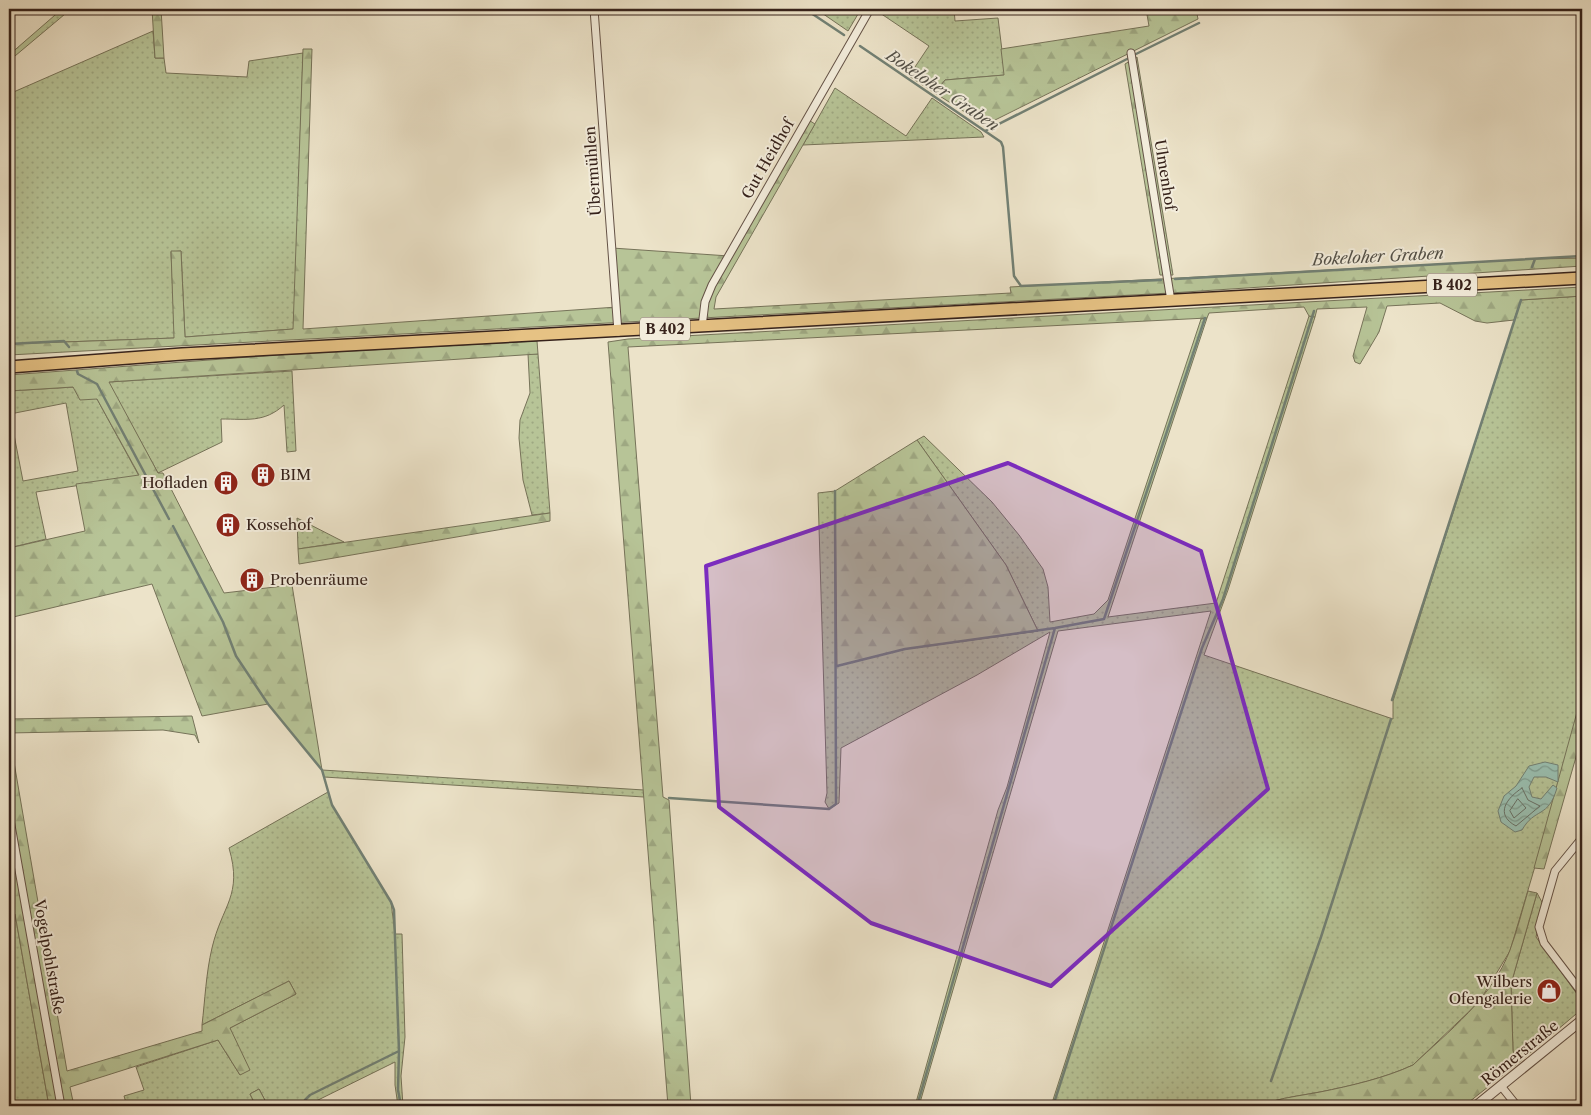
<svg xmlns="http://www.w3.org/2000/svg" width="1591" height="1115" font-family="'Libre Caslon Text',serif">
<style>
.grass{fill:url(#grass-dots);stroke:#767359;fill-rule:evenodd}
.forest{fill:url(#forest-firs);stroke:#767359}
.water{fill:url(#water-waves);stroke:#728074}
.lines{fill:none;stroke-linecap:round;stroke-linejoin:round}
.shore{stroke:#687066;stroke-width:1}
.stream{stroke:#728074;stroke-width:2.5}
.minor-casing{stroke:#645246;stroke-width:9}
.tertiary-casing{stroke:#645246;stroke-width:11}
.primary-casing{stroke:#36221b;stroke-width:14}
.minor{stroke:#f3eddc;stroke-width:7}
.tertiary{stroke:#f3eddc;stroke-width:9}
.primary{stroke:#e6c284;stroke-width:11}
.marked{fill:#7b2cbf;fill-opacity:0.2;stroke:#7b2cbf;stroke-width:4;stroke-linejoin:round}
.labels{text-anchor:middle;stroke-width:4;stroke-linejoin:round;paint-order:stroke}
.shield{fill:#f3eddc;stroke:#6f5f55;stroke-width:1}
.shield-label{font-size:14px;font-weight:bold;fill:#36221b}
.street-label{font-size:15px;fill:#36221b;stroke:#f3eddc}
.poi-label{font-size:15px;fill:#36221b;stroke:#f3eddc;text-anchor:start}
.water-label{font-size:16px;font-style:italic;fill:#545148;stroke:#f3eddc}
</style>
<defs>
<pattern id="grass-dots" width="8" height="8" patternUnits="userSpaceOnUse" patternTransform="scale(1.25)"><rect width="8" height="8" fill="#b7c497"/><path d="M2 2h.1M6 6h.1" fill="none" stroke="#9ea882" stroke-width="1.8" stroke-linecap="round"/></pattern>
<pattern id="forest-firs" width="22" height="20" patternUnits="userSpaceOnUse" patternTransform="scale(1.25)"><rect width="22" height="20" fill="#b7c497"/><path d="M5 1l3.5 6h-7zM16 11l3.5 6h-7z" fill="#9ea882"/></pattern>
<pattern id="water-waves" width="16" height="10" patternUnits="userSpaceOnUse" patternTransform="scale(1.25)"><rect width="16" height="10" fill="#9abfb0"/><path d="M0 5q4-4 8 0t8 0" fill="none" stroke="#7e9b8e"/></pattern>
</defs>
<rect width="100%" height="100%" fill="#ece3c9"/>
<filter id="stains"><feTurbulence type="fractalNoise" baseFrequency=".004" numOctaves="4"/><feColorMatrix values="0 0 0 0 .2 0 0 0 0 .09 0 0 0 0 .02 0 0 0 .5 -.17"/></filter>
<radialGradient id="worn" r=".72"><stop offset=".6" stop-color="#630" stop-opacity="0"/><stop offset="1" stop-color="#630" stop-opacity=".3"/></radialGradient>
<path class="grass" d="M 62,9 L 71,9 L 9,61 L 9,55 Z
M 816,9 L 861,9 L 848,31 Z
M 878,9 L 954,9 L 955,21 L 998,18 L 1005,75 L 945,80 L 935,93 L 909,76 L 929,46 L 877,11 Z
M 153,31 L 155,58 L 164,58 L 166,73 L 247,77 L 249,61 L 303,53 L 294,329 L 185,337 L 181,251 L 171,252 L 175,338 L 9,344 L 9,94 Z
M 835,88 L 906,136 L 932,98 L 981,132 L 984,137 L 803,145 Z
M 1582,296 L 1582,694 L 1562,775 L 1510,951 L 1479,1002 L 1413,1065 C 1385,1078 1351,1086 1320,1092 C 1304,1095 1288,1097 1274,1101 L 1275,1106 L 1051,1106 L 1211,611 L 1058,631 L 919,1106 L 915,1106 L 998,810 L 1007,787 L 1050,632 L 977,675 L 841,748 L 839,803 L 829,809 L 825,802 L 827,793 L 818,493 L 835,491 L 837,666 L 905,649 L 1038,631 L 1006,565 L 917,440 L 924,436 L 992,502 L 1019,535 L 1043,569 L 1048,587 L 1050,622 L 1094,614 L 1108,600 L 1201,319 L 1207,318 L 1108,617 L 1216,603 L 1309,316 L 1315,317 L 1228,590 L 1204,655 L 1393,719 L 1393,701 L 1521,300 Z
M 528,354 L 538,354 L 550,513 L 532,515 L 523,480 L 519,438 L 520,420 L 530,393 Z
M 292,371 L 296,451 L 287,452 L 284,405 C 264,423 247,419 221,419 L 222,442 L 158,473 L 108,382 Z
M 74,387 L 97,399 L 139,476 L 36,492 L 46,539 L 9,548 L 9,391 ZM 66,403 L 78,471 L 23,481 L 10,414 Z
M 297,518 L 344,542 L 298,549 Z
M 322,770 L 644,790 L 644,797 L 324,777 Z
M 328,792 L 332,805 L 391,902 L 395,934 L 402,934 L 405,1037 L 401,1076 L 403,1106 L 398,1106 L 395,1085 L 395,1062 L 310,1104 L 310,1106 L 297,1106 L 295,1102 L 286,1106 L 268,1106 L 259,1089 L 250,1094 L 256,1106 L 127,1106 L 124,1096 L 144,1090 L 136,1067 L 218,1040 L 240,1075 L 230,1028 L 296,994 L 289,981 L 202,1025 C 205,1000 206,973 212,948 C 222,905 243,896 229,848 Z
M 1537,893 L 1543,904 L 1536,937 L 1582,1001 L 1582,1009 L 1518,1063 L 1513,1051 L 1511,984 Z
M 9,914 L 15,914 L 49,1106 L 9,1106 Z"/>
<path class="forest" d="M 152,9 L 161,9 L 164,58 L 155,58 Z
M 1146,9 L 1196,9 L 1198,19 L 985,125 L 935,93 L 945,80 L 1004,75 L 1001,49 L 1149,26 Z
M 303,49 L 312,49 L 303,329 L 617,307 L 612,248 L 729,256 L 807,119 L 815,124 L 716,297 L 714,309 L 1011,293 L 1010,287 L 1535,259 L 1582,258 L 1582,266 L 1170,293 L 9,355 L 9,344 L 174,338 L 171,251 L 181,251 L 185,337 L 293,329 Z
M 1137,57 L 1173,275 L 1160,275 L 1125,64 Z
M 1582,287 L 1582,296 L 1521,300 L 1514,320 L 1487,323 L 1475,321 L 1440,303 L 1387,306 L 1379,332 L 1360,364 L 1355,362 L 1353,356 L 1367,307 L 1317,309 L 1315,317 L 1309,316 L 1304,307 L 1209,313 L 1207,318 L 628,347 L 663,797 L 669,800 L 691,1106 L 668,1106 L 608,342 L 628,339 Z
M 537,341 L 538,354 L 109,382 L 158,473 L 163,473 L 224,593 L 292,585 L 322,770 L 268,704 L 202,716 L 152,584 L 9,618 L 9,548 L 85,531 L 76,484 L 139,475 L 97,399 L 80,400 L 73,387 L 9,391 L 9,375 L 276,355 Z
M 917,440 L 1006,565 L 1038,631 L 905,649 L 837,666 L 835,491 Z
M 550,513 L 550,521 L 299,564 L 298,549 Z
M 1582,694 L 1582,736 L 1544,869 L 1534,868 Z
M 192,716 L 199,743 L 195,735 L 163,730 L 9,733 L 67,1071 L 202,1031 L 202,1025 L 289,981 L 296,994 L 230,1028 L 250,1070 L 240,1075 L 218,1040 L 70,1087 L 74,1106 L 63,1106 L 9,801 L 9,719 Z
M 9,827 L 59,1106 L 49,1106 L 15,914 L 9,914 Z
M 1528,891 L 1537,893 L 1511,984 L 1513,1051 L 1518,1063 L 1464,1106 L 1275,1106 L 1273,1101 C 1288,1097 1304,1095 1320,1092 C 1350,1086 1385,1078 1413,1065 C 1449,1031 1492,998 1510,950 C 1517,931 1522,911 1528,891 Z
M 259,1089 L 268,1106 L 256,1106 L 250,1094 Z"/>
<path class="water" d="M 1545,762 L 1558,765 L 1558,782 L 1546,777 L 1534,777 L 1529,787 L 1532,797 L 1541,799 L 1553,785 L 1557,788 C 1548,819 1535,807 1522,830 L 1515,832 L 1501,822 L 1498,811 L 1504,796 L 1516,786 L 1529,766 Z"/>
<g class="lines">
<path class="shore" d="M 1522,788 L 1528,800 L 1540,806 L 1516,826 C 1494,814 1507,798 1522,788 Z
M 1518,799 L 1526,808 L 1514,818 L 1510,811 Z"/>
<path class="stream" d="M 805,9 L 844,35
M 860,46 L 1001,142 L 1003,147 L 1014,276 L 1021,286 L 1161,280
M 1136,54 L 1199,23
M 985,131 L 1129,58
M 1532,267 L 1535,259
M 1175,279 L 1582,256
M 9,344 L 64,341 L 69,347
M 77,371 L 78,374 L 97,384 L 169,519
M 173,526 L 223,622 L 236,656 L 268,704 L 322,770 L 332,805 L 391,902 L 394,910 L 399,1051 L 310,1095 L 305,1100 L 303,1106
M 837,666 L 905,649 L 1055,628 L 1104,619 L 1205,318
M 1392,700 L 1521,300
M 669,798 L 829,809 L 836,804 L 835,491
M 399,1051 L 398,1090 L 401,1106
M 1271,1081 L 1321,937 L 1391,719
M 917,1106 L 1055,628
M 1053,1106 L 1202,648 L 1223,599 L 1314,311"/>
<defs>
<path id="minor" d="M 594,9 L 618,332
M 1131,53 L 1171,301
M 702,327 L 705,302 L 712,285 L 870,9
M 9,814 L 61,1106
M 1582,838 L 1555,871 L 1539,927 L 1544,943 L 1582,993
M 1501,1086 L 1517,1106"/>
<path id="tertiary" d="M 1476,1106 L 1582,1020"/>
<path id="primary" d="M 9,367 L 182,354 L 1582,278"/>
</defs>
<use href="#minor" class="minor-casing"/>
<use href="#tertiary" class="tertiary-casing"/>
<use href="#primary" class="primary-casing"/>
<use href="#minor" class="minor"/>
<use href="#tertiary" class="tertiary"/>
<use href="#primary" class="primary"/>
</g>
<path class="marked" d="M 1008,463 L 1201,551 L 1268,789 L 1051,986 L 871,923 L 719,807 L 706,566 Z"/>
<defs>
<symbol id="building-disc" viewBox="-11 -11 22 22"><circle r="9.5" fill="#8f2418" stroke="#f3eddc"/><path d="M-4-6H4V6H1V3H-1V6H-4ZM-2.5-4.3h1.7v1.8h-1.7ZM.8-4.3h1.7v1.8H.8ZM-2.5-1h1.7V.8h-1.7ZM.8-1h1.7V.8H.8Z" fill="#fff"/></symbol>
<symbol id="shop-disc" viewBox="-11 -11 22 22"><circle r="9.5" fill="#8f2418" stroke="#f3eddc"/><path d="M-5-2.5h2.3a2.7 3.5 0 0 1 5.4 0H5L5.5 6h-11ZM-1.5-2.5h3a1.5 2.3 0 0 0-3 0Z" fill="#fff"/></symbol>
</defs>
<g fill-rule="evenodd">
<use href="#building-disc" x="249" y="461" width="28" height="28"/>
<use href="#building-disc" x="212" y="469" width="28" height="28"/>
<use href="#building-disc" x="214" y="511" width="28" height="28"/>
<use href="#building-disc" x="238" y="566" width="28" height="28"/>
<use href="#shop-disc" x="1535" y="977" width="28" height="28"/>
</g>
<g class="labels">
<g class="shield">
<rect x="1427" y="273.5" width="50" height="23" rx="4"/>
<rect x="640" y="317.5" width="50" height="23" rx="4"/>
</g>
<g class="shield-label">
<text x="1452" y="290">B 402</text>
<text x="665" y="334">B 402</text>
</g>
<g class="street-label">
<text transform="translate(768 159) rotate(-60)" y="5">Gut Heidhof</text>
<text transform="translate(593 171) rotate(-94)" y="5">Übermühlen</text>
<text transform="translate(1165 175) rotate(81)" y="5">Ulmenhof</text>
<text transform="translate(49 957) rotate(80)" y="5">Vogelpohlstraße</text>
<text transform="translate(1520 1053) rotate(-39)" y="5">Römerstraße</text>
</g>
<g class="poi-label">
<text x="280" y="480">BIM</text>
<text x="208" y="488" text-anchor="end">Hofladen</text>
<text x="246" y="530">Kossehof</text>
<text x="270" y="585">Probenräume</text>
<text x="1532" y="987" text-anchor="end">Wilbers<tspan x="1532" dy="17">Ofengalerie</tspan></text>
</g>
<g class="water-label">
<text transform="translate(943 90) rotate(34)" y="6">Bokeloher Graben</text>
<text transform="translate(1378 256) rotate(-3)" y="6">Bokeloher Graben</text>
</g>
</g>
<rect width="1591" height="1115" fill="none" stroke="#ece3c9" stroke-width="30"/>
<rect x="10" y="10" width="1571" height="1095" fill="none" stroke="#36221b" stroke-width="2.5"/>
<rect x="15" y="15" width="1561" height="1085" fill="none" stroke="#36221b"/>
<rect width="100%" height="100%" filter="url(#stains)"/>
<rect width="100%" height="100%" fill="url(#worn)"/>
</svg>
